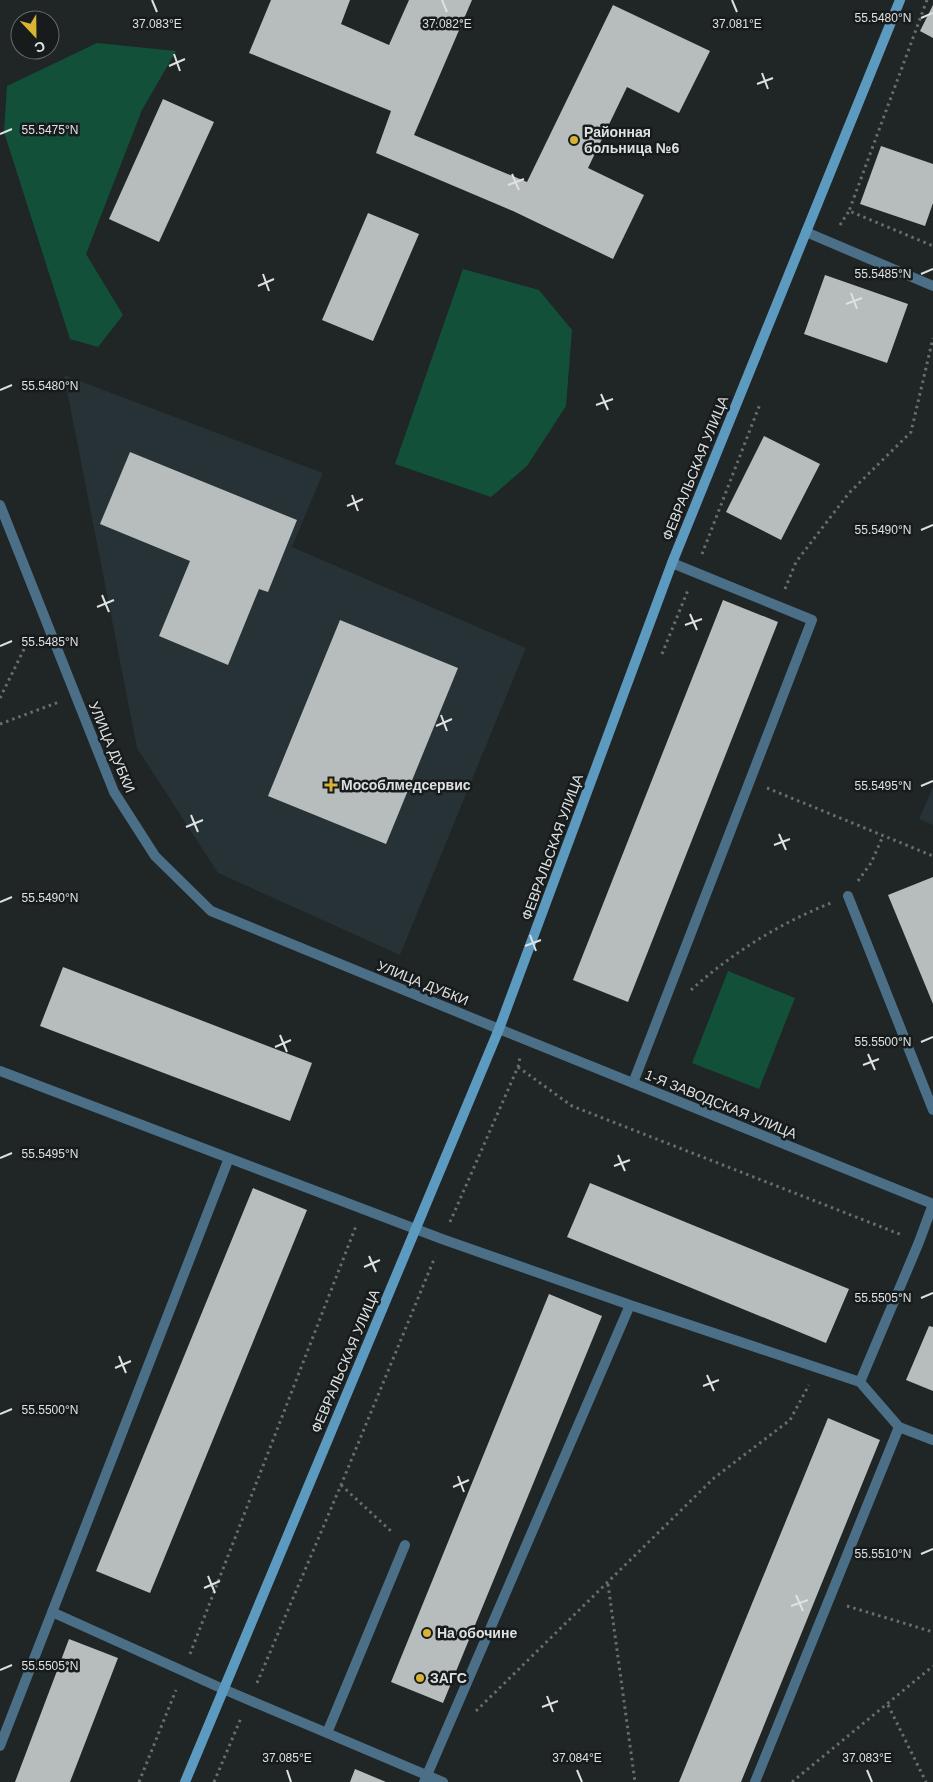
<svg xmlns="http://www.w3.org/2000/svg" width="933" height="1782" font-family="Arial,sans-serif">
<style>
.built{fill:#263235}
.green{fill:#135039}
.building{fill:#b7bdbc}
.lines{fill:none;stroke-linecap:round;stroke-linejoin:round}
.path{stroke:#686d6d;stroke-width:3;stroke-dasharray:2.5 4;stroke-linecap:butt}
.service{stroke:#4a6f87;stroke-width:10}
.minor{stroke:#4a6f87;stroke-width:10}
.tertiary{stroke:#4a6f87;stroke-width:10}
.secondary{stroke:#5c9ac0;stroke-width:10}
.ticks{fill:none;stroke:#dde1e1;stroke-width:2}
.poi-dot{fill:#d9b334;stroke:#171b1c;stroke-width:2}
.labels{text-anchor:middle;stroke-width:5;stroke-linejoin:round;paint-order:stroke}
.poi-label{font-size:14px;font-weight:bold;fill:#dde1e1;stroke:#171b1c;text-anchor:start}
.street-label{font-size:14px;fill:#dde1e1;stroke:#171b1c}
.ticks-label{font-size:12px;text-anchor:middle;fill:#dde1e1;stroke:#171b1c;stroke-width:5;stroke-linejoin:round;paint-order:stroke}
</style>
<rect width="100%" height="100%" fill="#202526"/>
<path class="built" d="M 64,375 L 323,473 L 292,547 L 526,648 L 400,955 L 218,873 L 137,748 Z
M 933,787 L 933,825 L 919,819 Z"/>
<path class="green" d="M 97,43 L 176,51 L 142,110 L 86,254 L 123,315 L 98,347 L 70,339 L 4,132 L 7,86 Z
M 463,269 L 539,290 L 572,330 L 566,406 L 527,466 L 491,497 L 395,464 Z
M 728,971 L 795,998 L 759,1089 L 692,1063 Z"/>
<path class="building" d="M 271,0 L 350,0 L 341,24 L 389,45 L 409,0 L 472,0 L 414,135 L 527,182 L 613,5 L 710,51 L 679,113 L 627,87 L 588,168 L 644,195 L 613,259 L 513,211 L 376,153 L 391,111 L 249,53 Z
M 933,5 L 933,38 L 920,31 Z
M 163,99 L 214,122 L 159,242 L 109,219 Z
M 881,146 L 933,164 L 933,203 L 925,226 L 860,204 Z
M 368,213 L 419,234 L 373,341 L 322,320 Z
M 825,275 L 908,304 L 887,363 L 804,334 Z
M 764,436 L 820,464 L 781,540 L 726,512 Z
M 130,452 L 297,520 L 268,592 L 259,589 L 228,665 L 159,636 L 190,561 L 100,524 Z
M 723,600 L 778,622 L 628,1002 L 573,980 Z
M 340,620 L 458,668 L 386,844 L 268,796 Z
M 933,877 L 933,1004 L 888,895 Z
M 63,967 L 312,1063 L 290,1121 L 40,1026 Z
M 590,1183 L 849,1289 L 826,1343 L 567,1237 Z
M 253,1188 L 307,1210 L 150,1593 L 96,1571 Z
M 549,1294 L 602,1316 L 443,1703 L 391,1682 Z
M 929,1326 L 933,1327 L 933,1391 L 906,1380 Z
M 828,1418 L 880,1440 L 741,1782 L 679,1782 Z
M 69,1639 L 118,1658 L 70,1782 L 15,1782 Z
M 355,1769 L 386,1782 L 350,1782 Z"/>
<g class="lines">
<path class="path" d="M 927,0 L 849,211 L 933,246
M 840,225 L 849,211
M 702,554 L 760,404
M 785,589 L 796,562 L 849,493 L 911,432 L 933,338
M 662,654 L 688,590
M 0,698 L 31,635
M 0,724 L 59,702
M 767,788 L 933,856
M 858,881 L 871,863 L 883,836
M 691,990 C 732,953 780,923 831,903
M 518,1067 L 572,1106 L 902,1235
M 450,1222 L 518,1067 L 520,1057
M 341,1485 L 392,1532
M 608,1584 L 635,1782
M 847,1606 L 933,1632
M 190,1654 L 356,1226
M 257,1683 L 341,1485 L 435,1257
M 888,1705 L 926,1782
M 476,1711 L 714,1478 L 790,1420 L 809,1385
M 139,1782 L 176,1690
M 214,1782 L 241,1718
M 792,1782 L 933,1666"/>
<path class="service" d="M 848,896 L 933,1110
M 0,1071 L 442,1239 L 630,1305 L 424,1782
M 633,1083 L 812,620 L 672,563
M 933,1204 L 919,1242 L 860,1382 L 899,1427 L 933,1440
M 630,1305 L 860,1382
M 52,1612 L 223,1689 L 443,1782
M 327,1733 L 405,1545
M 0,1746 L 229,1158
M 755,1782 L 899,1427"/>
<path class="minor" d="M 806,232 L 933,286
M 499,1029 L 933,1204"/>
<path class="tertiary" d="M 0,505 L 114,792 L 155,856 L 211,911 L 499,1029"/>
<path class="secondary" d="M 185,1782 L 499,1029 L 672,563 L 900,0"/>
</g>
<path class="ticks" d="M 152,0 L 157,12M 442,0 L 447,12M 732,0 L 737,12M 921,18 L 933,13M 174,54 L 180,71M 169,66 L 185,59M 762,73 L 768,89M 757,84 L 773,78M 0,134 L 12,129M 512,174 L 519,190M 508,185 L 524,179M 263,274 L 269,291M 921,274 L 933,269M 258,286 L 274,279M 851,293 L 857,309M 846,304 L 862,298M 0,390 L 12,385M 601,394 L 608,410M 596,405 L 613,399M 352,495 L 358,511M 347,506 L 363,499M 921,530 L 933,525M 102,595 L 109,612M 97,607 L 114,600M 690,614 L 697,630M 685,625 L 702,619M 0,646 L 12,641M 441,715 L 447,731M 436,726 L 452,719M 921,786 L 933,781M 191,815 L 198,832M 186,827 L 203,820M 779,834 L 786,850M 774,845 L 790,839M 0,902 L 12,897M 530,935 L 536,951M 525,946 L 541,940M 280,1035 L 287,1052M 921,1042 L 933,1037M 275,1047 L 291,1040M 868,1054 L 875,1070M 863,1065 L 879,1059M 618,1155 L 625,1171M 0,1158 L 12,1153M 614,1166 L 630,1160M 369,1256 L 376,1272M 364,1267 L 380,1260M 921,1298 L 933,1293M 119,1356 L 126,1373M 115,1368 L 131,1361M 707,1375 L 714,1391M 703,1386 L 719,1380M 0,1414 L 12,1409M 458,1476 L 464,1492M 453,1487 L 469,1480M 921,1554 L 933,1549M 208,1576 L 215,1593M 204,1588 L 220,1581M 796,1595 L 803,1611M 791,1606 L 808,1600M 0,1670 L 12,1665M 547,1696 L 553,1712M 542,1707 L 558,1701M 287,1770 L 291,1782M 577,1770 L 582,1782M 867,1770 L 872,1782"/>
<g class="poi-dot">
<circle cx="574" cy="140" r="5"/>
<path d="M328.5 777.5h5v5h5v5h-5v5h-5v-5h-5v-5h5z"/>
<circle cx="427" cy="1633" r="5"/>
<circle cx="420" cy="1678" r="5"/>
</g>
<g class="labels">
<g class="poi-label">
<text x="584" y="137">Районная<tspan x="584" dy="16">больница №6</tspan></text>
<text x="341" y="790">Мособлмедсервис</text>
<text x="437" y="1638">На обочине</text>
<text x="430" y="1683">ЗАГС</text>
</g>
<g class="street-label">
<text transform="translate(695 468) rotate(-68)" y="5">ФЕВРАЛЬСКАЯ УЛИЦА</text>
<text transform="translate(112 747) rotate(67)" y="5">УЛИЦА ДУБКИ</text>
<text transform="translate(552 847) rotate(-70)" y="5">ФЕВРАЛЬСКАЯ УЛИЦА</text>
<text transform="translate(423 983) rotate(22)" y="5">УЛИЦА ДУБКИ</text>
<text transform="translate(721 1104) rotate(22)" y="5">1-Я ЗАВОДСКАЯ УЛИЦА</text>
<text transform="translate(345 1361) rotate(-67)" y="5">ФЕВРАЛЬСКАЯ УЛИЦА</text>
</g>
</g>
<g class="ticks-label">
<text x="883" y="22">55.5480°N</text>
<text x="447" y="28">37.082°E</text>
<text x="157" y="28">37.083°E</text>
<text x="737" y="28">37.081°E</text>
<text x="50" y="134">55.5475°N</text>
<text x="883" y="278">55.5485°N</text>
<text x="50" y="390">55.5480°N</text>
<text x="883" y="534">55.5490°N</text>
<text x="50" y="646">55.5485°N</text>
<text x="883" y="790">55.5495°N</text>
<text x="50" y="902">55.5490°N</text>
<text x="883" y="1046">55.5500°N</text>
<text x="50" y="1158">55.5495°N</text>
<text x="883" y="1302">55.5505°N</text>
<text x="50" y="1414">55.5500°N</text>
<text x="883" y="1558">55.5510°N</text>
<text x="50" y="1670">55.5505°N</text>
<text x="287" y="1762">37.085°E</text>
<text x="577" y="1762">37.084°E</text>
<text x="867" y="1762">37.083°E</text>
</g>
<g transform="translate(35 35) rotate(158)"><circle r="24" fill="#171b1c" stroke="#666a6b"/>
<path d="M0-4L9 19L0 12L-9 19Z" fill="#d9b334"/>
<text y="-8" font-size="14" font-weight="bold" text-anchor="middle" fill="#dde1e1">С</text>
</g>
</svg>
